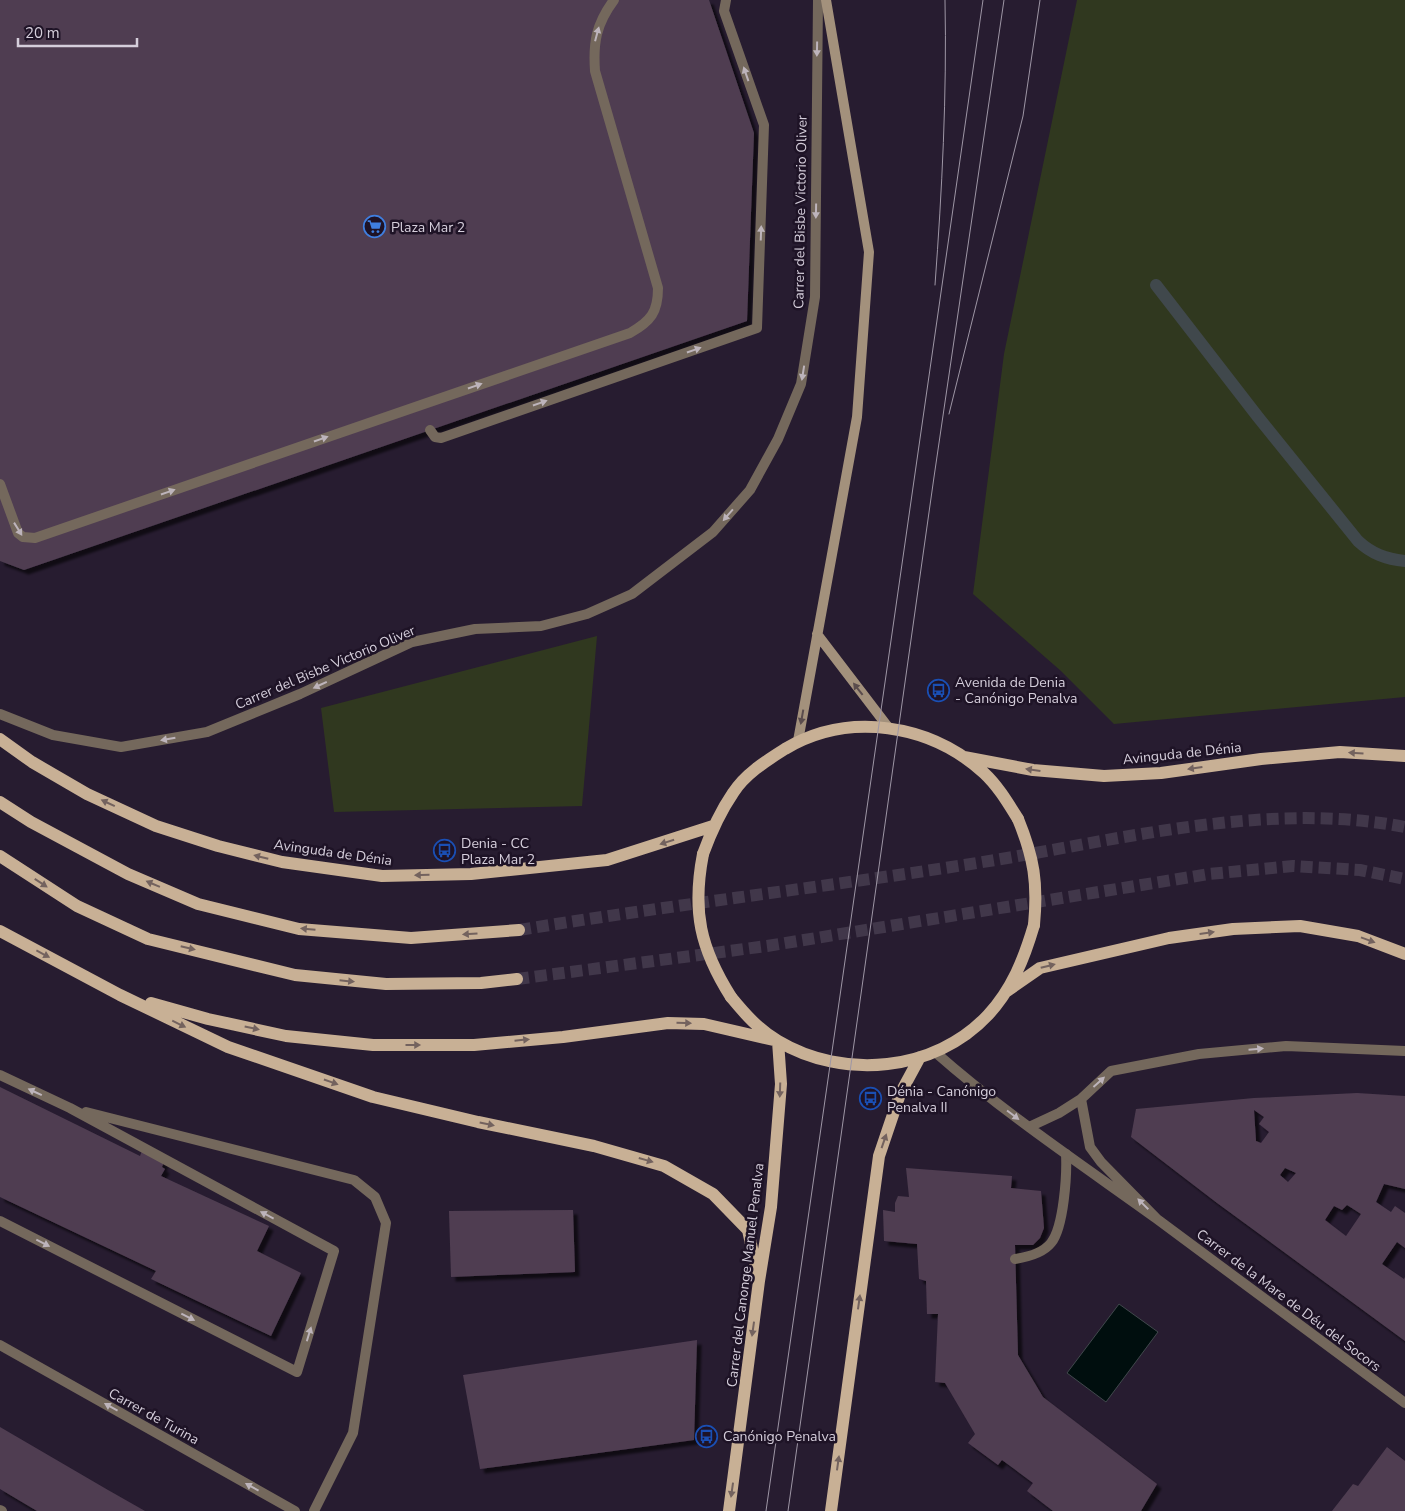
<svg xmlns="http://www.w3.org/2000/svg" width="1405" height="1511" font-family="'Nunito Sans',sans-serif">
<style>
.green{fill:#30381f}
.water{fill:#000e0e;stroke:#40484c}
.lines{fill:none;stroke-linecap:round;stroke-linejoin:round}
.stream{stroke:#40484c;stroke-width:12}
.building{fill:#4f3d51;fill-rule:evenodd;filter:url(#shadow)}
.primary-tunnel{stroke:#41374a;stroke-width:12;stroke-dasharray:12 6;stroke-linecap:butt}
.lane{stroke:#74685c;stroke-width:10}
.street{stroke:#74685c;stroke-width:10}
.secondary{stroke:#a3917c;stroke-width:10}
.primary{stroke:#c8b095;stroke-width:12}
.tram{stroke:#9e96a5;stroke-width:1}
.primary-bridge{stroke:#c8b095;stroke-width:12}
.oneway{fill:#bdb4bb}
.oneway2{fill:#5a4c4d}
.oneway3{fill:#73625e}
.labels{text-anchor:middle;stroke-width:5;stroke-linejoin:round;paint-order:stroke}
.street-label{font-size:14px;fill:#d5cedb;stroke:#1e1326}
.poi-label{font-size:14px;fill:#d5cedb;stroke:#1e1326;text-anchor:start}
</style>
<defs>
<filter id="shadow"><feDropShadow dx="4.5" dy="4.5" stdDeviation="1" flood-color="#0009"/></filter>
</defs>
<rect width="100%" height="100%" fill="#271c30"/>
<path class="green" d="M 1077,0 L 1405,0 L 1405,697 L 1114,724 L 1061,671 L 973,594 L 1004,354 Z
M 597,636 L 582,806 L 334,812 L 321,708 Z"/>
<path class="water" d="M 1119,1304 L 1158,1332 L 1106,1402 L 1067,1373 Z"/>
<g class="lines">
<path class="stream" d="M 1156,285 L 1258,417 L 1358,541 C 1372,554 1386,559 1405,561"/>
</g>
<path class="building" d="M 0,0 L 709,0 L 754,133 L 747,321 L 24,570 L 0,561 Z
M 0,1087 L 140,1156 L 142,1151 L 164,1162 L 162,1167 L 165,1169 L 161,1176 L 269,1226 L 257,1251 L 301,1273 L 271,1336 L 151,1279 L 156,1271 L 0,1197 Z
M 1357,1093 L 1405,1096 L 1405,1189 L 1384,1184 L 1376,1202 L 1391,1212 L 1395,1206 L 1405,1213 L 1405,1248 L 1397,1242 L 1382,1264 L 1404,1279 L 1405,1277 L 1405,1341 L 1217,1203 L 1131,1137 L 1136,1109 L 1254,1098 ZM 1254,1110 L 1264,1117 L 1259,1124 L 1269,1132 L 1261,1143 L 1256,1141 ZM 1285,1168 L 1296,1173 L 1288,1182 L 1280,1175 ZM 1347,1205 L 1361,1214 L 1346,1236 L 1325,1220 L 1334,1206 L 1342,1210 Z
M 906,1168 L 1012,1176 L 1011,1188 L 1041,1191 L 1044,1228 L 1040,1238 L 1033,1245 L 1015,1245 L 1018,1355 L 1043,1397 L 1157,1484 L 1141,1511 L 1053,1511 L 1027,1491 L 1033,1483 L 1002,1460 L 998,1465 L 968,1443 L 975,1434 L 945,1383 L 935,1382 L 938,1314 L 927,1314 L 926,1281 L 919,1279 L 917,1244 L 884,1241 L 883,1210 L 895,1212 L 895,1203 L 898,1196 L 909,1197 Z
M 573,1210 L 575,1272 L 451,1277 L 449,1211 Z
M 697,1340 L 694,1440 L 480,1469 L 463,1375 Z
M 0,1427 L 108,1490 L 145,1511 L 37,1511 L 0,1489 Z
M 1387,1447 L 1405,1461 L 1405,1511 L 1332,1511 L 1353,1484 L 1358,1486 Z"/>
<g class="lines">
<path class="primary-tunnel" d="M 519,930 C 671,905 825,887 977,863 C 1116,841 1265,800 1405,827
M 517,979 L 767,946 L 1209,874 L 1293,866 L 1360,870 L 1405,879"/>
<path class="lane" d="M 430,430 L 435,437 L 441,438 L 757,328 L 764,125 L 724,11 L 726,0
M 0,484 L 18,533 L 23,537 L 35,538 L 630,333 C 651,321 658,312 658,288 L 595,71 C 593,43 596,24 614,0
M 0,1075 L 70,1108 L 334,1251 L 297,1372 L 0,1221
M 86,1112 L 354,1180 L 375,1197 L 386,1223 L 353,1433 L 314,1511
M 1015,1259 C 1028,1257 1043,1253 1051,1243 C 1064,1227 1067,1174 1066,1154"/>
<path class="street" d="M 0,714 L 53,735 L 121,747 L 207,732 L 300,694 L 412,642 L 475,629 L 541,626 L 587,614 L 632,594 L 713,532 L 750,490 L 778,439 L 801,384 L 815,297 L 818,0
M 935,1052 C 1004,1113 1082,1165 1157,1219 L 1101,1162 L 1090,1147 L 1081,1099
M 1029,1127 L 1059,1113 L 1081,1099 L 1111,1071 L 1199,1054 L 1286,1046 L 1405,1051
M 1157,1219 L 1405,1403
M 0,1345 L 295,1511
M 0,1510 L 2,1511"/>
<path class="secondary" d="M 817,634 L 888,727
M 798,741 L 857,417 L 869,252 L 826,0"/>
<path class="primary" d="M 0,739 L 32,762 L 87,794 L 156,826 L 218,846 L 282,862 L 382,876 L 471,874 L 607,860 L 713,826
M 964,757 L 1033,770 L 1104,776 L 1161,773 L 1261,759 L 1340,752 L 1405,756
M 0,802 L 31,822 L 128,874 L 198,904 L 299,929 L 411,938 L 519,930
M 703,854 C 711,832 720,812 733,793 C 745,774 766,761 785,749 C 849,711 930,724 984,773 C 998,786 1008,803 1018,819
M 0,856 L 77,906 L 148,939 L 295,975 L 386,984 L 481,983 L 517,979
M 0,931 L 120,995 L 228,1047 L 373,1097 L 478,1122 L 594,1146 L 664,1166 L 713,1194 L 748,1230 L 759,1281
M 1007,991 L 1040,968 L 1169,938 L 1233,929 L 1300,926 L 1358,936 L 1405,954
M 731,997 C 745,1014 759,1030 778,1041 C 843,1080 935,1072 988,1015 C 1012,989 1024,959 1034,925
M 151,1003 L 208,1019 L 286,1036 L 373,1045 L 474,1045 L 563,1037 L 668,1023 L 704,1024 L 778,1041
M 729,1511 L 759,1281 L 771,1207 L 781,1084 L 778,1041
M 831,1511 L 879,1156 L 900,1094 L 920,1057"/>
<path class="tram" d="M 935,285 C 942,190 947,95 945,0
M 949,414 L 1023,116 L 1040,0
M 766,1511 L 983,0
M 788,1511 L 934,477 L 1004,0"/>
<path class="primary-bridge" d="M 1018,819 C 1034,858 1038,883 1034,925
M 703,854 C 692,911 700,948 731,997"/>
</g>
<defs><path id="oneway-solid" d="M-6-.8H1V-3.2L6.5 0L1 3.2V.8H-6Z" transform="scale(1.25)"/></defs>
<g class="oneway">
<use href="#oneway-solid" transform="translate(597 34) rotate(-75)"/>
<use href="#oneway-solid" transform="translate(817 49) rotate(91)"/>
<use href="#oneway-solid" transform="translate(746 74) rotate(-109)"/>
<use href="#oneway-solid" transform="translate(816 211) rotate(91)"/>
<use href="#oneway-solid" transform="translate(761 233) rotate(-88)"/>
<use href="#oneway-solid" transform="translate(694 350) rotate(-19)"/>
<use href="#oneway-solid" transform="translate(803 373) rotate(99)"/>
<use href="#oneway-solid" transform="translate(475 386) rotate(-19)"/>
<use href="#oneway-solid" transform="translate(540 403) rotate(-19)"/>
<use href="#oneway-solid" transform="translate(321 439) rotate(-19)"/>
<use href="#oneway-solid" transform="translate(168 492) rotate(-19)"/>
<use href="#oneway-solid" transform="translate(728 515) rotate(131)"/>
<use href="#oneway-solid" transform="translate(18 529) rotate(58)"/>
<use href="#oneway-solid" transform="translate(320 685) rotate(155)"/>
<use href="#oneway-solid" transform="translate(168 739) rotate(170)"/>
<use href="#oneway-solid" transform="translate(1256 1049) rotate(-5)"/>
<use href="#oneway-solid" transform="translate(1099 1082) rotate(-42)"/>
<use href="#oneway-solid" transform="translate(35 1092) rotate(-155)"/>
<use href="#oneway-solid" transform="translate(1013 1115) rotate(37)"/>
<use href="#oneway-solid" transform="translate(1143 1204) rotate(-135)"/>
<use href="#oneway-solid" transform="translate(267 1215) rotate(-152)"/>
<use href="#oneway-solid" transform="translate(43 1243) rotate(27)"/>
<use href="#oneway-solid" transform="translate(188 1317) rotate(27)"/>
<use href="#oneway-solid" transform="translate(309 1334) rotate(-73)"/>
<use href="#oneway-solid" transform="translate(111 1407) rotate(-151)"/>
<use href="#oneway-solid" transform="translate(252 1487) rotate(-151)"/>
</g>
<g class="oneway2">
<use href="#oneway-solid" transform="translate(858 689) rotate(-128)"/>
<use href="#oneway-solid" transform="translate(802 717) rotate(100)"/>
</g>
<g class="oneway3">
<use href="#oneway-solid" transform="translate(1356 753) rotate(-177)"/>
<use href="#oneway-solid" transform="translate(1195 768) rotate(172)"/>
<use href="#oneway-solid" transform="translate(1033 770) rotate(-172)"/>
<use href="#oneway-solid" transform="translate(108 803) rotate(-155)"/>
<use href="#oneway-solid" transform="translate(667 842) rotate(162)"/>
<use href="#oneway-solid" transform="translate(261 857) rotate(-166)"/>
<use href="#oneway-solid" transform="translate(422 875) rotate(179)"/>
<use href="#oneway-solid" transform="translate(41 883) rotate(33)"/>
<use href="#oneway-solid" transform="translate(153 884) rotate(-157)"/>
<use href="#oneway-solid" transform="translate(308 929) rotate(-175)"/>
<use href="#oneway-solid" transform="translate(1207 933) rotate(-8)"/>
<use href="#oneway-solid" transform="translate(470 934) rotate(176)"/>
<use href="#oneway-solid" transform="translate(1368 940) rotate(20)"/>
<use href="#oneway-solid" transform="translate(188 948) rotate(13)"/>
<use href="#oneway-solid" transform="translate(43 954) rotate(28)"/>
<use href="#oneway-solid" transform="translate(1048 966) rotate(-14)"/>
<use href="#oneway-solid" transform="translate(347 981) rotate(6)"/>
<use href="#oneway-solid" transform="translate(684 1023) rotate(2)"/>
<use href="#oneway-solid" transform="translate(179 1024) rotate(26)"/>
<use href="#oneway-solid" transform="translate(252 1028) rotate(12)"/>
<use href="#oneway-solid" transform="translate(522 1040) rotate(-6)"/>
<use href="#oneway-solid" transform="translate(413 1045)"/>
<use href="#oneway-solid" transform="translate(331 1082) rotate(19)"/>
<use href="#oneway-solid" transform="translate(780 1090) rotate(92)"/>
<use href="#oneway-solid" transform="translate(487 1124) rotate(12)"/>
<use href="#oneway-solid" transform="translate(884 1141) rotate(-71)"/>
<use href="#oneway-solid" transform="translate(646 1160) rotate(16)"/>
<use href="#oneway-solid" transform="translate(859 1302) rotate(-82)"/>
<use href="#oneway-solid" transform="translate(753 1329) rotate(98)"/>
<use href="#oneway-solid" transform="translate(838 1463) rotate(-82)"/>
<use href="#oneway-solid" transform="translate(732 1490) rotate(98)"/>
</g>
<defs>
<symbol id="supermarket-ring" viewBox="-11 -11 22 22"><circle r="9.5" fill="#1e1326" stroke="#3f7fe0" stroke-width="1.5"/><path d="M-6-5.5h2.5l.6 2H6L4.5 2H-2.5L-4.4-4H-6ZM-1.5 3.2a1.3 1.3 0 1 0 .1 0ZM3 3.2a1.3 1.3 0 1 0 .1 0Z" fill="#3f7fe0"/></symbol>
<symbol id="bus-ring" viewBox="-11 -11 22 22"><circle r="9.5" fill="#1e1326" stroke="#1a4fb4" stroke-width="1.5"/><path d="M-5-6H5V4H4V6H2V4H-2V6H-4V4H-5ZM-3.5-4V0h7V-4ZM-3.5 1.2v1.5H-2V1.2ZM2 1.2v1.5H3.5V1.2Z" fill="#1a4fb4"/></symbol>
</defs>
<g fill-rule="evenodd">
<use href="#supermarket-ring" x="362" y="214" width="25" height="25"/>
<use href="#bus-ring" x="926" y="678" width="25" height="25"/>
<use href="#bus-ring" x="432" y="838" width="25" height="25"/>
<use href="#bus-ring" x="858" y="1086" width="25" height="25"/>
<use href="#bus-ring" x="694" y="1424" width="25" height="25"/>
</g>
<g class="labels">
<g class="street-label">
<text transform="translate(800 212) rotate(-89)" y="5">Carrer del Bisbe Victorio Oliver</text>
<text transform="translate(325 667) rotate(-23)" y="5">Carrer del Bisbe Victorio Oliver</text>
<text transform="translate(1182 753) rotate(-6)" y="5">Avinguda de Dénia</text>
<text transform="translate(333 852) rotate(8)" y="5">Avinguda de Dénia</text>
<text transform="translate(745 1275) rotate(-83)" y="5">Carrer del Canonge Manuel Penalva</text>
<text transform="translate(1289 1300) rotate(37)" y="5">Carrer de la Mare de Déu del Socors</text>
<text transform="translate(154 1416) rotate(29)" y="5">Carrer de Turina</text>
</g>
<g class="poi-label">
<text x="391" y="232">Plaza Mar 2</text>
<text x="955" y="687">Avenida de Denia<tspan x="955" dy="16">- Canónigo Penalva</tspan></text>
<text x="461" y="848">Denia - CC<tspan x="461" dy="16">Plaza Mar 2</tspan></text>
<text x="887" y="1096">Dénia - Canónigo<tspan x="887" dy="16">Penalva II</tspan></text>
<text x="723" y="1441">Canónigo Penalva</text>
</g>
</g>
<path d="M18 38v8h119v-8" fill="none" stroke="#d5cedb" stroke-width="2.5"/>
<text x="25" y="38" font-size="15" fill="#d5cedb" stroke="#1e1326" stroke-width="4" paint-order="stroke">20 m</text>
</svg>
